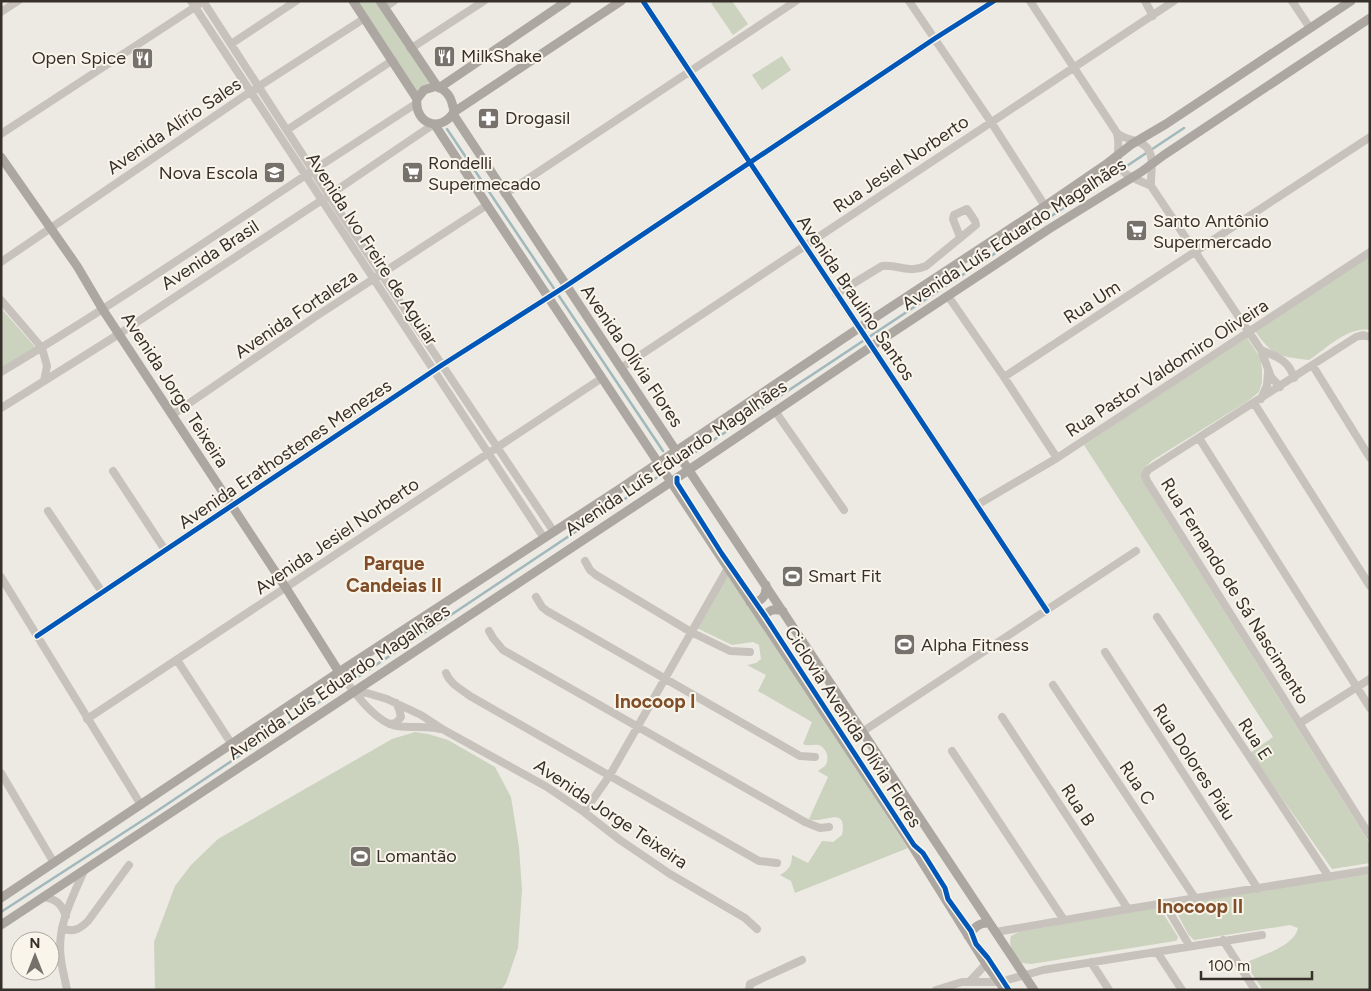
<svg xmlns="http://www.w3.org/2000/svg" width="1371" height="991" font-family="Figtree,sans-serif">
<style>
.green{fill:#cbd2be}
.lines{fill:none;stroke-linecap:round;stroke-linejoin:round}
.stream{stroke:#a1b8bc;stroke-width:2.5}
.minor{stroke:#c7c3bc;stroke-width:8}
.major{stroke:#aca7a1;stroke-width:9}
.cycleway-casing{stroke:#f9f5eb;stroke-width:8}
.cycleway{stroke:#0057b8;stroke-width:5}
.labels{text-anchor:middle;stroke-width:4;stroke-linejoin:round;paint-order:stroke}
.poi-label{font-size:18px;fill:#37302a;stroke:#f9f5eb;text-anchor:start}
.street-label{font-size:18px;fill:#37302a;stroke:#f9f5eb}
.neighbourhood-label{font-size:19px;font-weight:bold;fill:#804d29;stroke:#f9f5eb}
</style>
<rect width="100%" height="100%" fill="#edeae3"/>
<path class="green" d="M 352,1 L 380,1 L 437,87 L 417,100 Z
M 714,1 L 732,1 L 748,24 L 733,35 L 711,3 Z
M 782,56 L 791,70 L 762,90 L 752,75 Z
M 1370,253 L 1370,330 C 1348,326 1326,349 1309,360 C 1278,356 1273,356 1255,331 Z
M 1,308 L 35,347 L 1,370 Z
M 1246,336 L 1261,359 L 1262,371 L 1262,382 L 1259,392 L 1248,401 L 1153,460 C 1143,468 1141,473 1145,485 L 1370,844 L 1370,863 L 1332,869 L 1250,753 L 1273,737 L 1084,445 Z
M 728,576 L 731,580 L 908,848 L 795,893 L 791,881 L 780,875 C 789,870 792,865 792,855 L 808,863 L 822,841 L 833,842 L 842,835 C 848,803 822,825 809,819 L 828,777 L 818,771 C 820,769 823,768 825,766 C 830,760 827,748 819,745 C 813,744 809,747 803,744 L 812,722 L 758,691 L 766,675 L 747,665 L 756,663 L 761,659 L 759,645 L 753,642 L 732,645 L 697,628 L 724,577 Z
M 415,732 L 428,734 L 448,740 L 495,767 L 511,797 L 519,847 L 522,890 L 518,948 L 506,983 L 501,990 L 155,990 L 154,942 L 175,886 L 191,865 L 218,839 L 392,739 Z
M 1370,874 L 1370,990 L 1263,990 L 1245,963 C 1260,956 1295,946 1298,928 L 1290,925 L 1194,940 L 1188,934 L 1175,909 L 1180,904 Z
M 1159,907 L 1178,937 L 1177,940 L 1175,941 L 1031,964 L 1022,963 C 1014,954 1008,948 1011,936 L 1019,932 Z"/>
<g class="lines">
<path class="stream" d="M 447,129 L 663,451
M 688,457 L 1184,128
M 669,469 L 679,463
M 355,679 L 659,476
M 1,912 L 154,813 L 339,689"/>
<path class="minor" d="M 191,1 L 544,538
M 203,1 L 343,217 L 554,532
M 643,1 L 1047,611
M 909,1 L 991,122 L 1045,206
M 1030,1 L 1117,133 C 1120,144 1117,151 1118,161 C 1119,176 1140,180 1151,186 L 1261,350 L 1271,377 L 1280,387
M 1145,1 L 1153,16
M 1292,1 L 1310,28
M 384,8 L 394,1
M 1,12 L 18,1
M 231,44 L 296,1
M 410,49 L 484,1
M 287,130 L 393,60
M 1117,133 C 1124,139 1131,139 1139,142 C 1158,150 1150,171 1151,186
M 1,134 L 198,5
M 505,194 L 796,1
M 1,262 L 250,92 L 365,18
M 836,294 L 882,266 C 899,264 908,274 926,266 L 976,225 L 975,221 L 967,209 L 954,215 L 953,219 L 960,237
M 948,296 L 1004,377 L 1057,458
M 1,300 L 42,348 L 47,366 L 44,381
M 1370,337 L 1363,335 L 1356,337 L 1148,470 L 1145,475 L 1147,481 L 1370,836
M 1261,350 C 1277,357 1289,360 1294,378
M 1313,366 L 1370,458
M 621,368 L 1174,1
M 1,372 C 105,310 205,242 306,175 C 343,151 380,127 417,103
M 1004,377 L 1370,137
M 1261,399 L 1267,385 L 1268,372
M 1254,403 L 1370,586
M 1,408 L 119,334 L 322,200 L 434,124
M 775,411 L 844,510
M 172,415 L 315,317 L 487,205
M 1199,438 L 1370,708
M 113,471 L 165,550
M 977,505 L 1057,458 L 1370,252
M 48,511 L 102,592
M 585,561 L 590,570 L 596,575 L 691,632 L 730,651 L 750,652
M 1,577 L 141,805
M 536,597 L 542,607 L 547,611 L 800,756 L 815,757
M 1157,617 L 1329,877
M 489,631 L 493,638 L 503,650 L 805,822 L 820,828 L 829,827
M 37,636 L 442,365 L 566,286 L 934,39 L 994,1
M 1105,652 L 1258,889
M 177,660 L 231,743
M 339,672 C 352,689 375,723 397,726 C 412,728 426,726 440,729
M 446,673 C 450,684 461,689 470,696 L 759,861 L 777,863
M 1053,685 L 1195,898
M 354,692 L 367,693 L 387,699 L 421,715 L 444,730 L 547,787 L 584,812 L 620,840 L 670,874 L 745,918 L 757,929
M 1002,717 L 1128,909
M 87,719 L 602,378
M 1300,723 L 1370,679
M 390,724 L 396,723 L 401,717 L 399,709 L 396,703
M 862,732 L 1136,551
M 952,751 L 1064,920
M 1,773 L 54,863
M 584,812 L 610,775 L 728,568
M 43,897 C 56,899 61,903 66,916
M 1164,903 L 1189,945
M 62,928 C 73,933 80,929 88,921 L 129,865
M 996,932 L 1128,909 L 1370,870
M 1223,940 L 1255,990
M 1157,952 L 1182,990
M 1091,962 L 1109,990
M 970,981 L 986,964
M 67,990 C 65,979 62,969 61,959 C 56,928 72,898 84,871
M 749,990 L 750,984 L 802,960
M 936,990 L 962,982 L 1000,982 L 1043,970 L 1262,935"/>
<path class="major" d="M 353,1 L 417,99 C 414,123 440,134 454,112 L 621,1
M 380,1 L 437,86 C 449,92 452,99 454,112
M 439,88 L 567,1
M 417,99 L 424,90 L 437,86
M 453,114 L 621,368 L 1034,990
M 435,125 L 487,205 L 677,491 L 911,844 L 986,964 L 1005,990
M 1,157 L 77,266 L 103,310 L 286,588 L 339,672
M 750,602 C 761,603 767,596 766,585
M 763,621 C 767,610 772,608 783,611
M 1,898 L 339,672 L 621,488 L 859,328 L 1045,206 L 1105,165 L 1132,144 L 1166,124 L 1351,1
M 1,925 L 659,490 L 872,346 L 1049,229 L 1141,172 L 1164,155 L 1370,18
M 968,936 C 974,928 979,922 989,923"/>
<defs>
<path id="cycleway" d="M 643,1 L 1047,611
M 677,478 L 677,483 L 722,554 L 765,616 L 914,845 L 923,853 L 945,888 L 948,899 L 971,931 L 976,944 L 988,958 L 1009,990
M 37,636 L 442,365 L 566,286 L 934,39 L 994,1"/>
</defs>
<use href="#cycleway" class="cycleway-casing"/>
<use href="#cycleway" class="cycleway"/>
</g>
<defs>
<symbol id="restaurant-square" viewBox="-11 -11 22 22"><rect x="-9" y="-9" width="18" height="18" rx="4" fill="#77716b" stroke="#f9f5eb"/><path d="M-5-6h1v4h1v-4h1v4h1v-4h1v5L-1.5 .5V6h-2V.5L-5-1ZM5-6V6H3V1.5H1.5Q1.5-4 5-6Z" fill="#fff"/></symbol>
<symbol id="pharmacy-square" viewBox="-11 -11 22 22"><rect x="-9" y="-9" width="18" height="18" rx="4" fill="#77716b" stroke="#f9f5eb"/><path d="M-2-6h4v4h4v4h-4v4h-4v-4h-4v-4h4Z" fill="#fff"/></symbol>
<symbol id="school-square" viewBox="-11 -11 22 22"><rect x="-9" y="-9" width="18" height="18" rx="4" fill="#77716b" stroke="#f9f5eb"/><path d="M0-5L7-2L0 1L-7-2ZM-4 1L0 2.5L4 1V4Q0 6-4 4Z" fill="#fff"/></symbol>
<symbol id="supermarket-square" viewBox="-11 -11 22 22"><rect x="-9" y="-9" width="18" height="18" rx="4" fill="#77716b" stroke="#f9f5eb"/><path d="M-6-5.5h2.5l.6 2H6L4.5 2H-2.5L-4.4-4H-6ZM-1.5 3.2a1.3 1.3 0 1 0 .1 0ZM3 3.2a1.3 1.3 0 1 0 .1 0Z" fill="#fff"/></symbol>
<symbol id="stadium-square" viewBox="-11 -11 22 22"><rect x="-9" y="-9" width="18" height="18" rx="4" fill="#77716b" stroke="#f9f5eb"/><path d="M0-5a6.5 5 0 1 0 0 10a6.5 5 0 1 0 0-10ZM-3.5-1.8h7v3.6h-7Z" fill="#fff"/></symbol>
</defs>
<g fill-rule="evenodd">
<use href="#restaurant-square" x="432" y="44" width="25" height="25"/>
<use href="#restaurant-square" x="130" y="46" width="25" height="25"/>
<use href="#pharmacy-square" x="476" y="106" width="25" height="25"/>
<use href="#school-square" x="262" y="160" width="25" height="25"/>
<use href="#supermarket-square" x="400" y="160" width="25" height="25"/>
<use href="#supermarket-square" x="1124" y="218" width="25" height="25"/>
<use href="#stadium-square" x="780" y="564" width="25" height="25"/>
<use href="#stadium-square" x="892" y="632" width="25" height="25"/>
<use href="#stadium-square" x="348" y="844" width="25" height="25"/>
</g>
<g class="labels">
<g class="poi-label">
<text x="461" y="62">MilkShake</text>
<text x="126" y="64" text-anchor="end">Open Spice</text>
<text x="505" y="124">Drogasil</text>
<text x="428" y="169">Rondelli<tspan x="428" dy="21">Supermecado</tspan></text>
<text x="258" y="179" text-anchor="end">Nova Escola</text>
<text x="1153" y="227">Santo Antônio<tspan x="1153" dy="21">Supermercado</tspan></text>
<text x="808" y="582">Smart Fit</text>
<text x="921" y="651">Alpha Fitness</text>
<text x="376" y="862">Lomantão</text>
</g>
<g class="street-label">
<text transform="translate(174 126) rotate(-34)" y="6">Avenida Alírio Sales</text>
<text transform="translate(901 164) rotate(-34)" y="6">Rua Jesiel Norberto</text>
<text transform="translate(1014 234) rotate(-33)" y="6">Avenida Luís Eduardo Magalhães</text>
<text transform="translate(372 249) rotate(57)" y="6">Avenida Ivo Freire de Aguiar</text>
<text transform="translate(210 255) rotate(-33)" y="6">Avenida Brasil</text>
<text transform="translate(856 298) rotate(56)" y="6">Avenida Braulino Santos</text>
<text transform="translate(1092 302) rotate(-33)" y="6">Rua Um</text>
<text transform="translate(296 314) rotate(-34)" y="6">Avenida Fortaleza</text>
<text transform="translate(632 356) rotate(56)" y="6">Avenida Olívia Flores</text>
<text transform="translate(1167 368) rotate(-33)" y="6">Rua Pastor Valdomiro Oliveira</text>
<text transform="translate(175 390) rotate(57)" y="6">Avenida Jorge Teixeira</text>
<text transform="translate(285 454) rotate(-34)" y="6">Avenida Erathostenes Menezes</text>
<text transform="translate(676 458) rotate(-34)" y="6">Avenida Luís Eduardo Magalhães</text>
<text transform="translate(337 536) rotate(-34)" y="6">Avenida Jesiel Norberto</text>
<text transform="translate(1235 591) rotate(58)" y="6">Rua Fernando de Sá Nascimento</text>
<text transform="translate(339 682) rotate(-34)" y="6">Avenida Luís Eduardo Magalhães</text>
<text transform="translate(853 727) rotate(57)" y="6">Ciclovia Avenida Olívia Flores</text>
<text transform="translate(1255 739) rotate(57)" y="6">Rua E</text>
<text transform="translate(1194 762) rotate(57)" y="6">Rua Dolores Piáu</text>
<text transform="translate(1137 783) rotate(56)" y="6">Rua C</text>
<text transform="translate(1078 805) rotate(57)" y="6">Rua B</text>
<text transform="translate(611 814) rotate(34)" y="6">Avenida Jorge Teixeira</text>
</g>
<g class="neighbourhood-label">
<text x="394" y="570">Parque<tspan x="394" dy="22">Candeias II</tspan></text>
<text x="655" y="708">Inocoop I</text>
<text x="1200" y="913">Inocoop II</text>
</g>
</g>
<rect width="1371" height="991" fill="none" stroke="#37302a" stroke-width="5"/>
<g transform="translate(35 956)"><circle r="24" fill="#f9f5eb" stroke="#aba69e"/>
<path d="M0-4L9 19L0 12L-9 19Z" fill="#77716b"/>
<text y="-8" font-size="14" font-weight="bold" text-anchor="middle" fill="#37302a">N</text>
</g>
<path d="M1201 971v8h111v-8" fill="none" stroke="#37302a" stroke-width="2.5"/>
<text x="1208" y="971" font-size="15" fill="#37302a" stroke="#f9f5eb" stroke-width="4" paint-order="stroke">100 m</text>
</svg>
